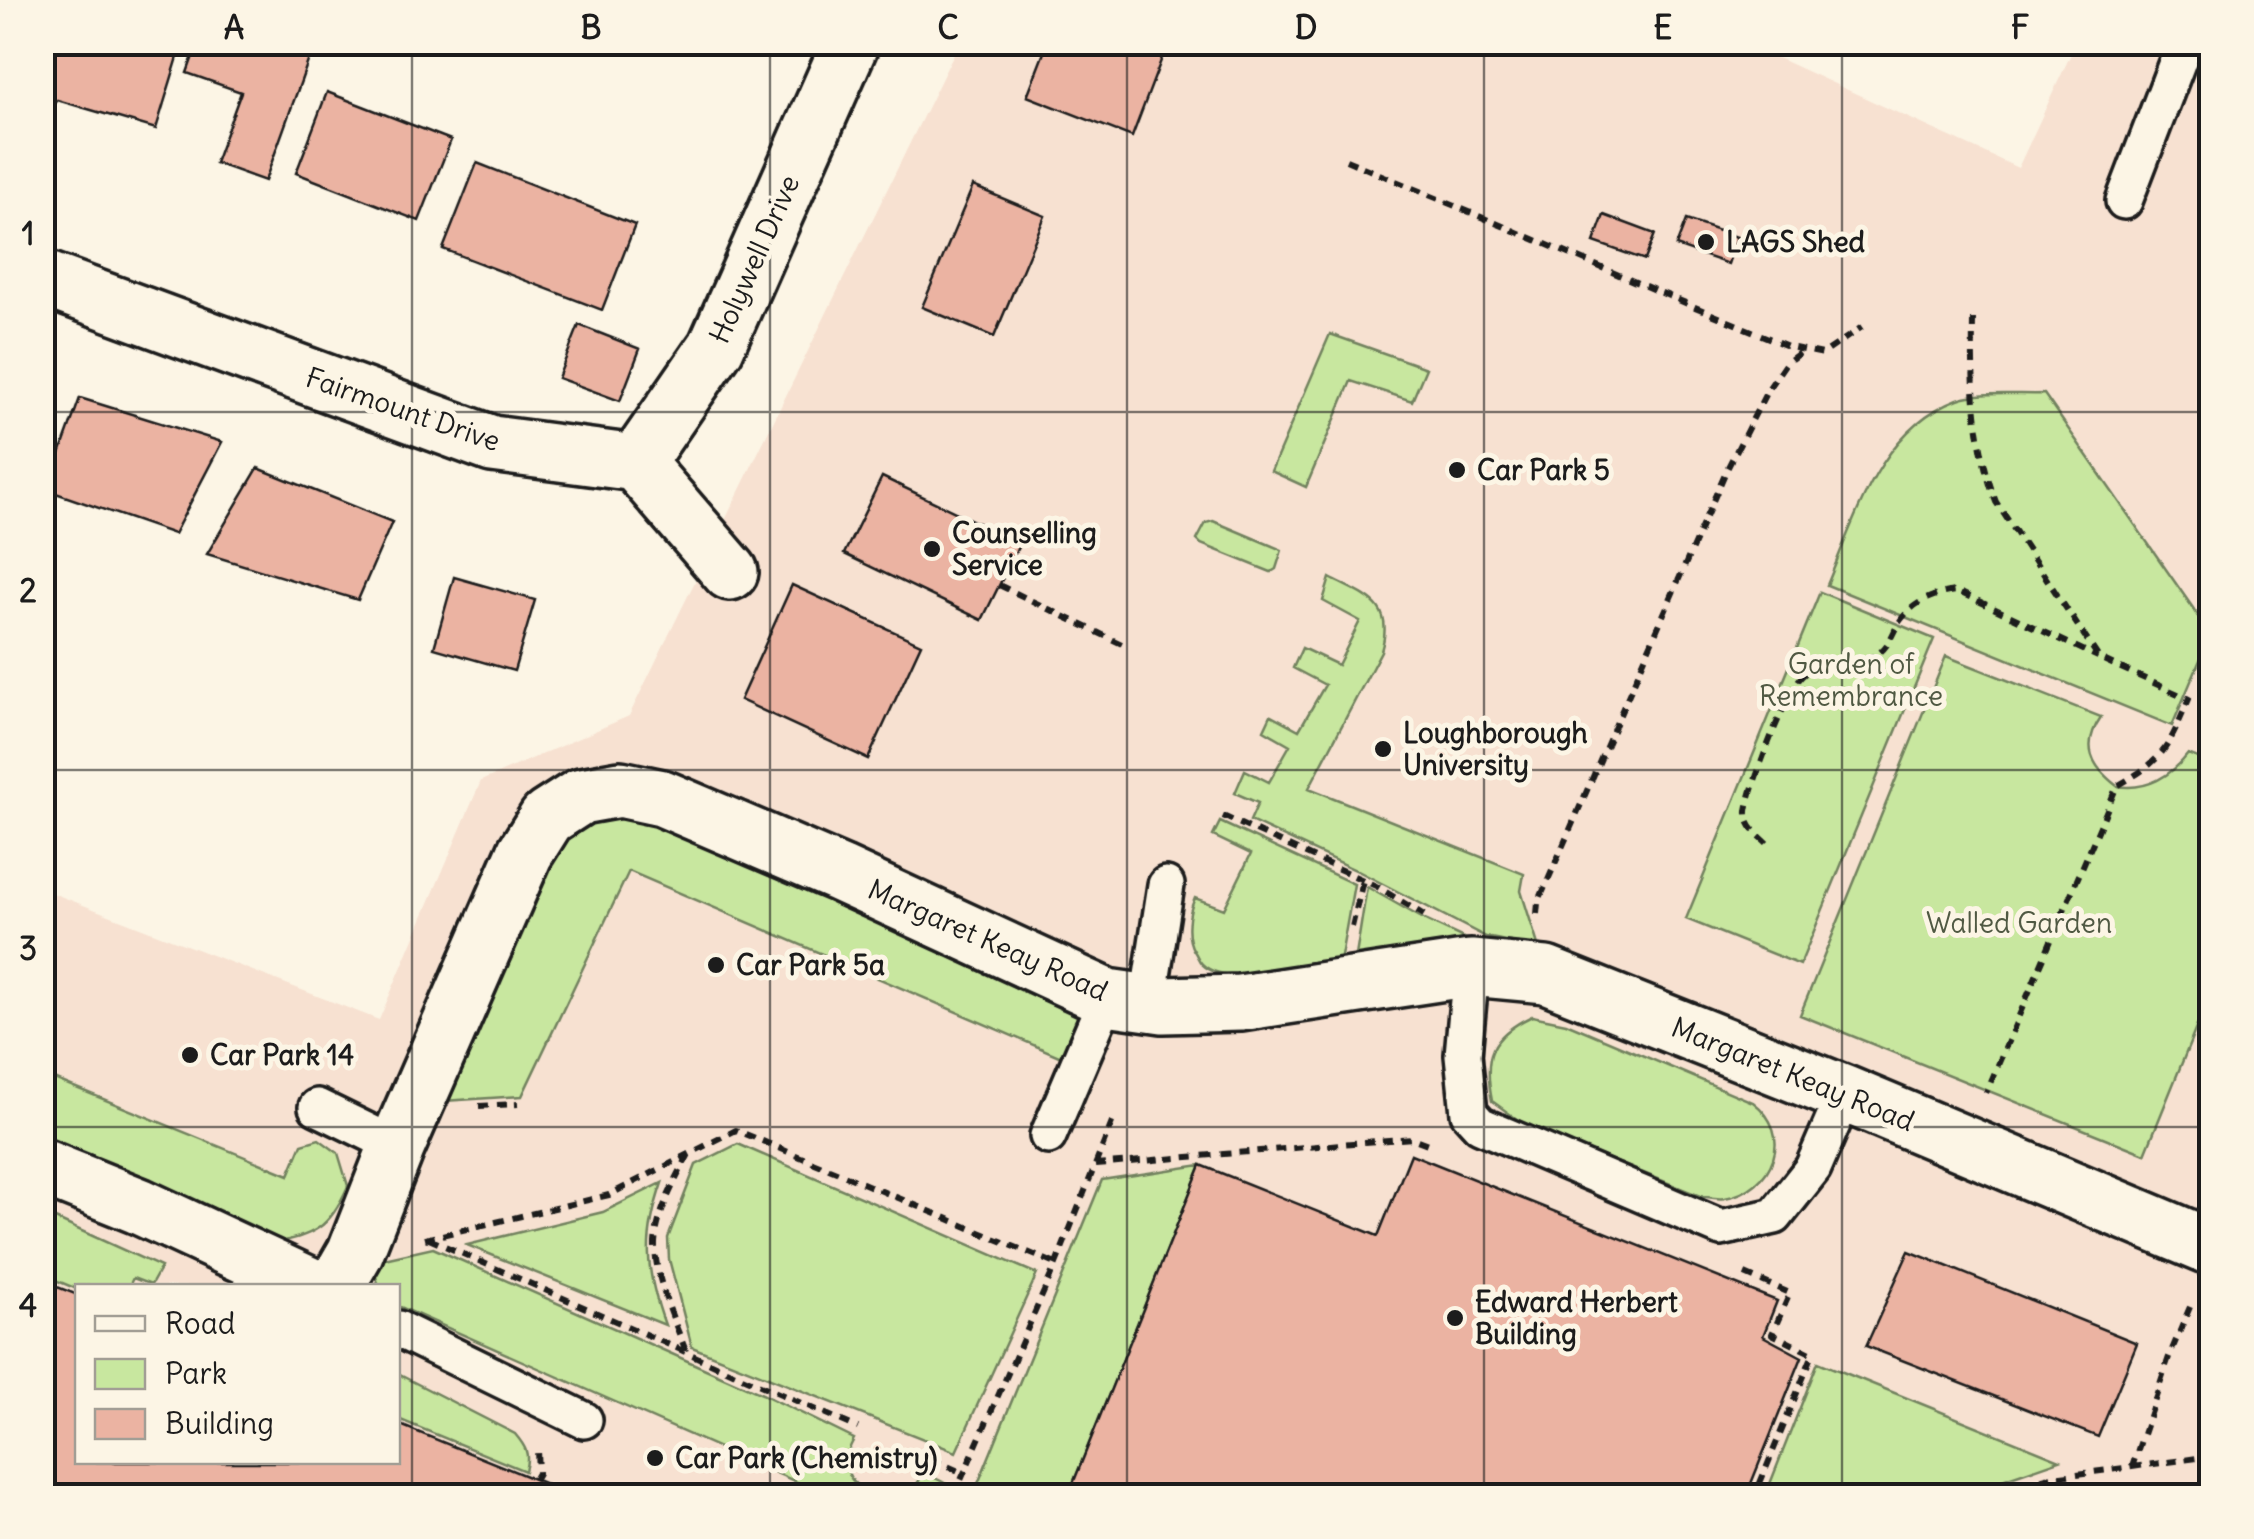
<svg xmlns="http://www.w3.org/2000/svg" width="2254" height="1539" font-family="Delius,sans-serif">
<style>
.built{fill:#f7e1d1;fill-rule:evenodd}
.green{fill:#c8e79f;stroke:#72825e;stroke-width:2.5}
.building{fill:#ebb3a2;stroke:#1c1c1c;stroke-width:2.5}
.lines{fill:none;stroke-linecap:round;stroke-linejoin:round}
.service-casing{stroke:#1c1c1c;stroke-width:42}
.minor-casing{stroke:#1c1c1c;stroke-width:62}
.path{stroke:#1c1c1c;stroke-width:6;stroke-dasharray:10 8;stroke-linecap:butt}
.service{stroke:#fcf5e5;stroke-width:35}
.minor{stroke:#fcf5e5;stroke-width:55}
.grid{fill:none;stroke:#1c1c1c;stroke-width:2.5;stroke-opacity:0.55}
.poi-dot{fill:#1c1c1c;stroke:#fcf5e5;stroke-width:4}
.labels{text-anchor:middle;stroke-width:10;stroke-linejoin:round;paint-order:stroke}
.poi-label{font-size:28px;font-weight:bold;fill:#1c1c1c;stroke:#fcf5e5;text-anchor:start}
.street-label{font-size:28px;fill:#1c1c1c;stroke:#fcf5e5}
.park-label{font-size:28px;fill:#505943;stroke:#fcf5e5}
.neatline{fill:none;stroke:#1c1c1c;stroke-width:4}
.grid-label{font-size:32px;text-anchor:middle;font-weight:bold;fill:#1c1c1c}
</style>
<rect width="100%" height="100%" fill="#fcf5e5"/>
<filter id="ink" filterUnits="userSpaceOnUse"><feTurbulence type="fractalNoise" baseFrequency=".01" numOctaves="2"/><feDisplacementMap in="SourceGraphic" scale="20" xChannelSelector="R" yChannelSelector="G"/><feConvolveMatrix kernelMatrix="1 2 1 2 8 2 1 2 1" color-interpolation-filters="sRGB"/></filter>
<g filter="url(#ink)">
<path class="built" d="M 959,43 L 1745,43 L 2018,168 L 2076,43 L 2211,43 L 2211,1496 L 43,1496 L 42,889 L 379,1020 L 481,781 L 629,716 ZM 78,1286 L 398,1286 L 398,1462 L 78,1462 Z"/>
<path class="green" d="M 1330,334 L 1426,368 L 1412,401 L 1351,381 L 1306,487 L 1271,471 Z
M 2044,394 L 2211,634 L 2172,726 L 1827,585 C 1856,516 1881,428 1958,399 C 1978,391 2022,395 2044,394 Z
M 1213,521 L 1282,550 L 1276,569 L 1271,572 L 1201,544 L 1197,540 L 1206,523 Z
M 1330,578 C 1368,598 1395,603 1381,651 L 1309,788 L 1524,874 L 1521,891 L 1539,948 L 1486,937 L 1358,871 L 1250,821 L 1258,803 L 1235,793 L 1245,770 L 1269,782 L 1290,745 L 1264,730 L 1271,715 L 1299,730 L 1325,685 L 1293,668 L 1302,648 L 1338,665 L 1360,621 L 1323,601 Z
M 1820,592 L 1934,639 L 1800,965 L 1686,919 Z
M 1946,656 L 2101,717 C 2081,746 2091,766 2117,786 C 2147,791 2171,776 2188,754 L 2211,763 L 2211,991 L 2145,1154 L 1800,1015 Z
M 617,804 L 1090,1004 L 1066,1059 L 629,871 L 522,1096 L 427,1102 L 559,830 Z
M 1220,822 L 1354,884 L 1340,962 C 1307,967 1227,989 1202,964 C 1198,960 1197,955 1194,951 C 1185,936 1188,913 1195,898 L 1224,909 L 1251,854 L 1213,836 Z
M 1367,887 L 1427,921 L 1474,943 L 1355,962 Z
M 1532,1016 L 1566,1023 L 1753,1102 C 1795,1134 1774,1189 1725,1198 C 1718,1200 1708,1197 1700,1196 L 1525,1125 L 1492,1101 C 1483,1056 1490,1036 1532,1016 Z
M 42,1074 L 289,1175 L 302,1144 L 319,1139 L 338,1153 L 348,1186 C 329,1229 315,1235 270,1244 L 43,1148 Z
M 738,1144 L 1037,1274 L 956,1452 L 692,1347 L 669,1259 L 668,1238 L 696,1165 Z
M 1201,1165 L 1068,1496 L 973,1496 L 1102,1180 Z
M 662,1183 C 643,1238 645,1270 665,1325 L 467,1245 L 603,1212 Z
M 42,1213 L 161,1267 L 151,1285 L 133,1278 L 129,1286 L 78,1286 L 77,1289 L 43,1275 Z
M 433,1248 L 762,1394 L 854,1439 C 838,1467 849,1488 879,1496 L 828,1496 L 398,1306 L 398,1286 L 379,1286 L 371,1262 Z
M 1818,1362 L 2060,1460 L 1956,1496 L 1789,1496 L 1768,1489 Z
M 398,1374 L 515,1434 C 526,1447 530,1454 525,1471 L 398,1419 Z
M 925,1473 L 949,1485 L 945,1496 L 903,1496 L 909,1494 Z"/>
<path class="building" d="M 50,42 L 182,44 L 156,129 L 57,100 L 51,107 L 42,104 L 42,66 Z
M 198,42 L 315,42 L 265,181 L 215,163 L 241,92 L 187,73 Z
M 1048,42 L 1168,42 L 1132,137 L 1027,96 Z
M 327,92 L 451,140 L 419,221 L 296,173 Z
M 477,163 L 635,225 L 602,310 L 443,249 Z
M 973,186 L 1045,216 L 994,337 L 922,307 Z
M 1604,215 L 1655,234 L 1645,260 L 1594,242 Z
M 1686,220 L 1737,237 L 1728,264 L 1676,246 Z
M 579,325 L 640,349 L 620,401 L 558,378 Z
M 42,377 L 58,383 L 42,433 Z
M 80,398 L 222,442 L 174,534 L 47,490 Z
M 258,468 L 392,522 L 358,600 L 207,554 Z
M 882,477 L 1020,543 L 982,620 L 844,554 Z
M 454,577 L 535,600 L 514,671 L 434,648 Z
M 792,585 L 921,644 L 868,759 L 740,700 Z
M 1411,1154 L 1777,1301 L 1763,1336 L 1802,1357 L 1746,1496 L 1205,1496 L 1193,1492 L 1192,1496 L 1068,1496 L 1201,1165 L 1378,1236 Z
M 1411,1154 L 1777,1301 L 1763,1336 L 1802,1357 L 1746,1496 L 1205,1496 L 1193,1492 L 1192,1496 L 1068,1496 L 1201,1165 L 1378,1236 Z
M 1909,1251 L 2137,1343 L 2098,1437 L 1866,1346 Z
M 42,1281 L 78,1295 L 78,1462 L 398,1462 L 398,1424 L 546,1484 L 541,1496 L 78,1496 L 42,1482 Z"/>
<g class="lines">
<defs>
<path id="service" d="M 2124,201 L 2185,42
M 1471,968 L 1463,1055 L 1469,1113 L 1480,1125 L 1721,1228 L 1775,1216 L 1813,1168 L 1845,1094
M 1148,1002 L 1166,885
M 317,1107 L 397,1146
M 1048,1136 L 1107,997
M 398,1329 L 584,1420"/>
<path id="minor" d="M 42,278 L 492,444 L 636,463 L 730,572
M 636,463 L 716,347 L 851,42
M 42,1167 L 139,1206 L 311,1286
M 336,1286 L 355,1253 L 397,1146 L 525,853 L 547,818 L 581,796 L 620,789 L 662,798 L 840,874 L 1107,997 L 1163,1005 L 1240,1003 L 1471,968 L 1546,975 L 1845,1094 L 2212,1248"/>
</defs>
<use href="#service" class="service-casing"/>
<use href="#minor" class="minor-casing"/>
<path class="path" d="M 1346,160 L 1790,347 L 1823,354 L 1862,327
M 1973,319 C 1972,381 1974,444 1996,502 L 2099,658 L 2189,699 C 2168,748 2165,759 2117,786 L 1986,1093
M 999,585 L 1128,647
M 1223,816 L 1376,886 L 1424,915
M 1767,843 C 1757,833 1746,827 1747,811 C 1750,786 1783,702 1798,681 C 1802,675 1810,669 1816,666 C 1835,656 1856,665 1876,655 C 1888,648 1892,635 1898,624 C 1911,603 1933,593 1957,591 L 2098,657
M 1537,914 L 1538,903 L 1726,471 L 1768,389 L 1785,364 L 1803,350
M 1352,927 L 1363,880
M 479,1106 L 518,1104
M 1095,1165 L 1412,1138 L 1433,1146
M 425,1239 L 609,1195 L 736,1130 L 1056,1264
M 429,1239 L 858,1428
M 1745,1274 L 1790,1293 L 1772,1334 L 1813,1354 L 1758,1488
M 686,1351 C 674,1321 654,1275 655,1243 C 657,1213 675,1181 689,1154
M 932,1459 L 963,1473
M 2132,1467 L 2212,1456
M 534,1480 L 538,1473 L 537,1450
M 954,1496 L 1056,1264 L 1113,1120
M 1990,1496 L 2046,1478 L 2132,1467 L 2169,1357 L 2192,1302"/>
<use href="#service" class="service"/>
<use href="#minor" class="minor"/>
</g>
</g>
<path class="grid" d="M 412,42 L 412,1496M 770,42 L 770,1496M 1127,42 L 1127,1496M 1484,42 L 1484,1496M 1842,42 L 1842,1496M 42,412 L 2212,412M 42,770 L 2212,770M 42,1127 L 2212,1127"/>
<g class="poi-dot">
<circle cx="1706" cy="242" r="10"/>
<circle cx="1457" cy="470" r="10"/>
<circle cx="932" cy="549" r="10"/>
<circle cx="1383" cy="749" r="10"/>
<circle cx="716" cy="965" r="10"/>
<circle cx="190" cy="1055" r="10"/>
<circle cx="1455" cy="1318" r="10"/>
<circle cx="655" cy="1458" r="10"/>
</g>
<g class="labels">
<g class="poi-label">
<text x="1726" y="252">LAGS Shed</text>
<text x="1477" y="480">Car Park 5</text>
<text x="952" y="543">Counselling<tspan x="952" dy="32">Service</tspan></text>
<text x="1403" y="743">Loughborough<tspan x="1403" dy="32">University</tspan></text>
<text x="736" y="975">Car Park 5a</text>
<text x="210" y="1065">Car Park 14</text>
<text x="1475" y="1312">Edward Herbert<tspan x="1475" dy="32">Building</tspan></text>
<text x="675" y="1468">Car Park (Chemistry)</text>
</g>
<g class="street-label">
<text transform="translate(754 259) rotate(-66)" y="10">Holywell Drive</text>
<text transform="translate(403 409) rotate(19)" y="10">Fairmount Drive</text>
<text transform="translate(988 940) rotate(24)" y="10">Margaret Keay Road</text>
<text transform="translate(1793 1074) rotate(22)" y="10">Margaret Keay Road</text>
</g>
<g class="park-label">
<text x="1851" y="674">Garden of<tspan x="1851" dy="32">Remembrance</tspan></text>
<text x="2019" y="933">Walled Garden</text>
</g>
</g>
<rect width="2254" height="1539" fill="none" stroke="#fcf5e5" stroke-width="110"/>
<rect x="75" y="1284" width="325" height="180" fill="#fcf5e5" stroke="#a29e95" stroke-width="2.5"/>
<rect x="95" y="1316" width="50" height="15" fill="#fcf5e5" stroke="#a29e95" stroke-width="2.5"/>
<text x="165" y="1334" font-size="30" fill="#1c1c1c">Road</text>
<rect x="95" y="1359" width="50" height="30" fill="#c8e79f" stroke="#a29e95" stroke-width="2.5"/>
<text x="165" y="1384" font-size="30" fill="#1c1c1c">Park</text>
<rect x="95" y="1409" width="50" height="30" fill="#ebb3a2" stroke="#a29e95" stroke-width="2.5"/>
<text x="165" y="1434" font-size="30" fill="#1c1c1c">Building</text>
<rect x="55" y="55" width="2144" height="1429" class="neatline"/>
<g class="grid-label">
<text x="234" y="39">A</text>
<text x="591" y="39">B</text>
<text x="948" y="39">C</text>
<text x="1306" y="39">D</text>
<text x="1663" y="39">E</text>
<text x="2020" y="39">F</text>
<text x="28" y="245">1</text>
<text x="28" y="602">2</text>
<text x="28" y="960">3</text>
<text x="28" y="1317">4</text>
</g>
</svg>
